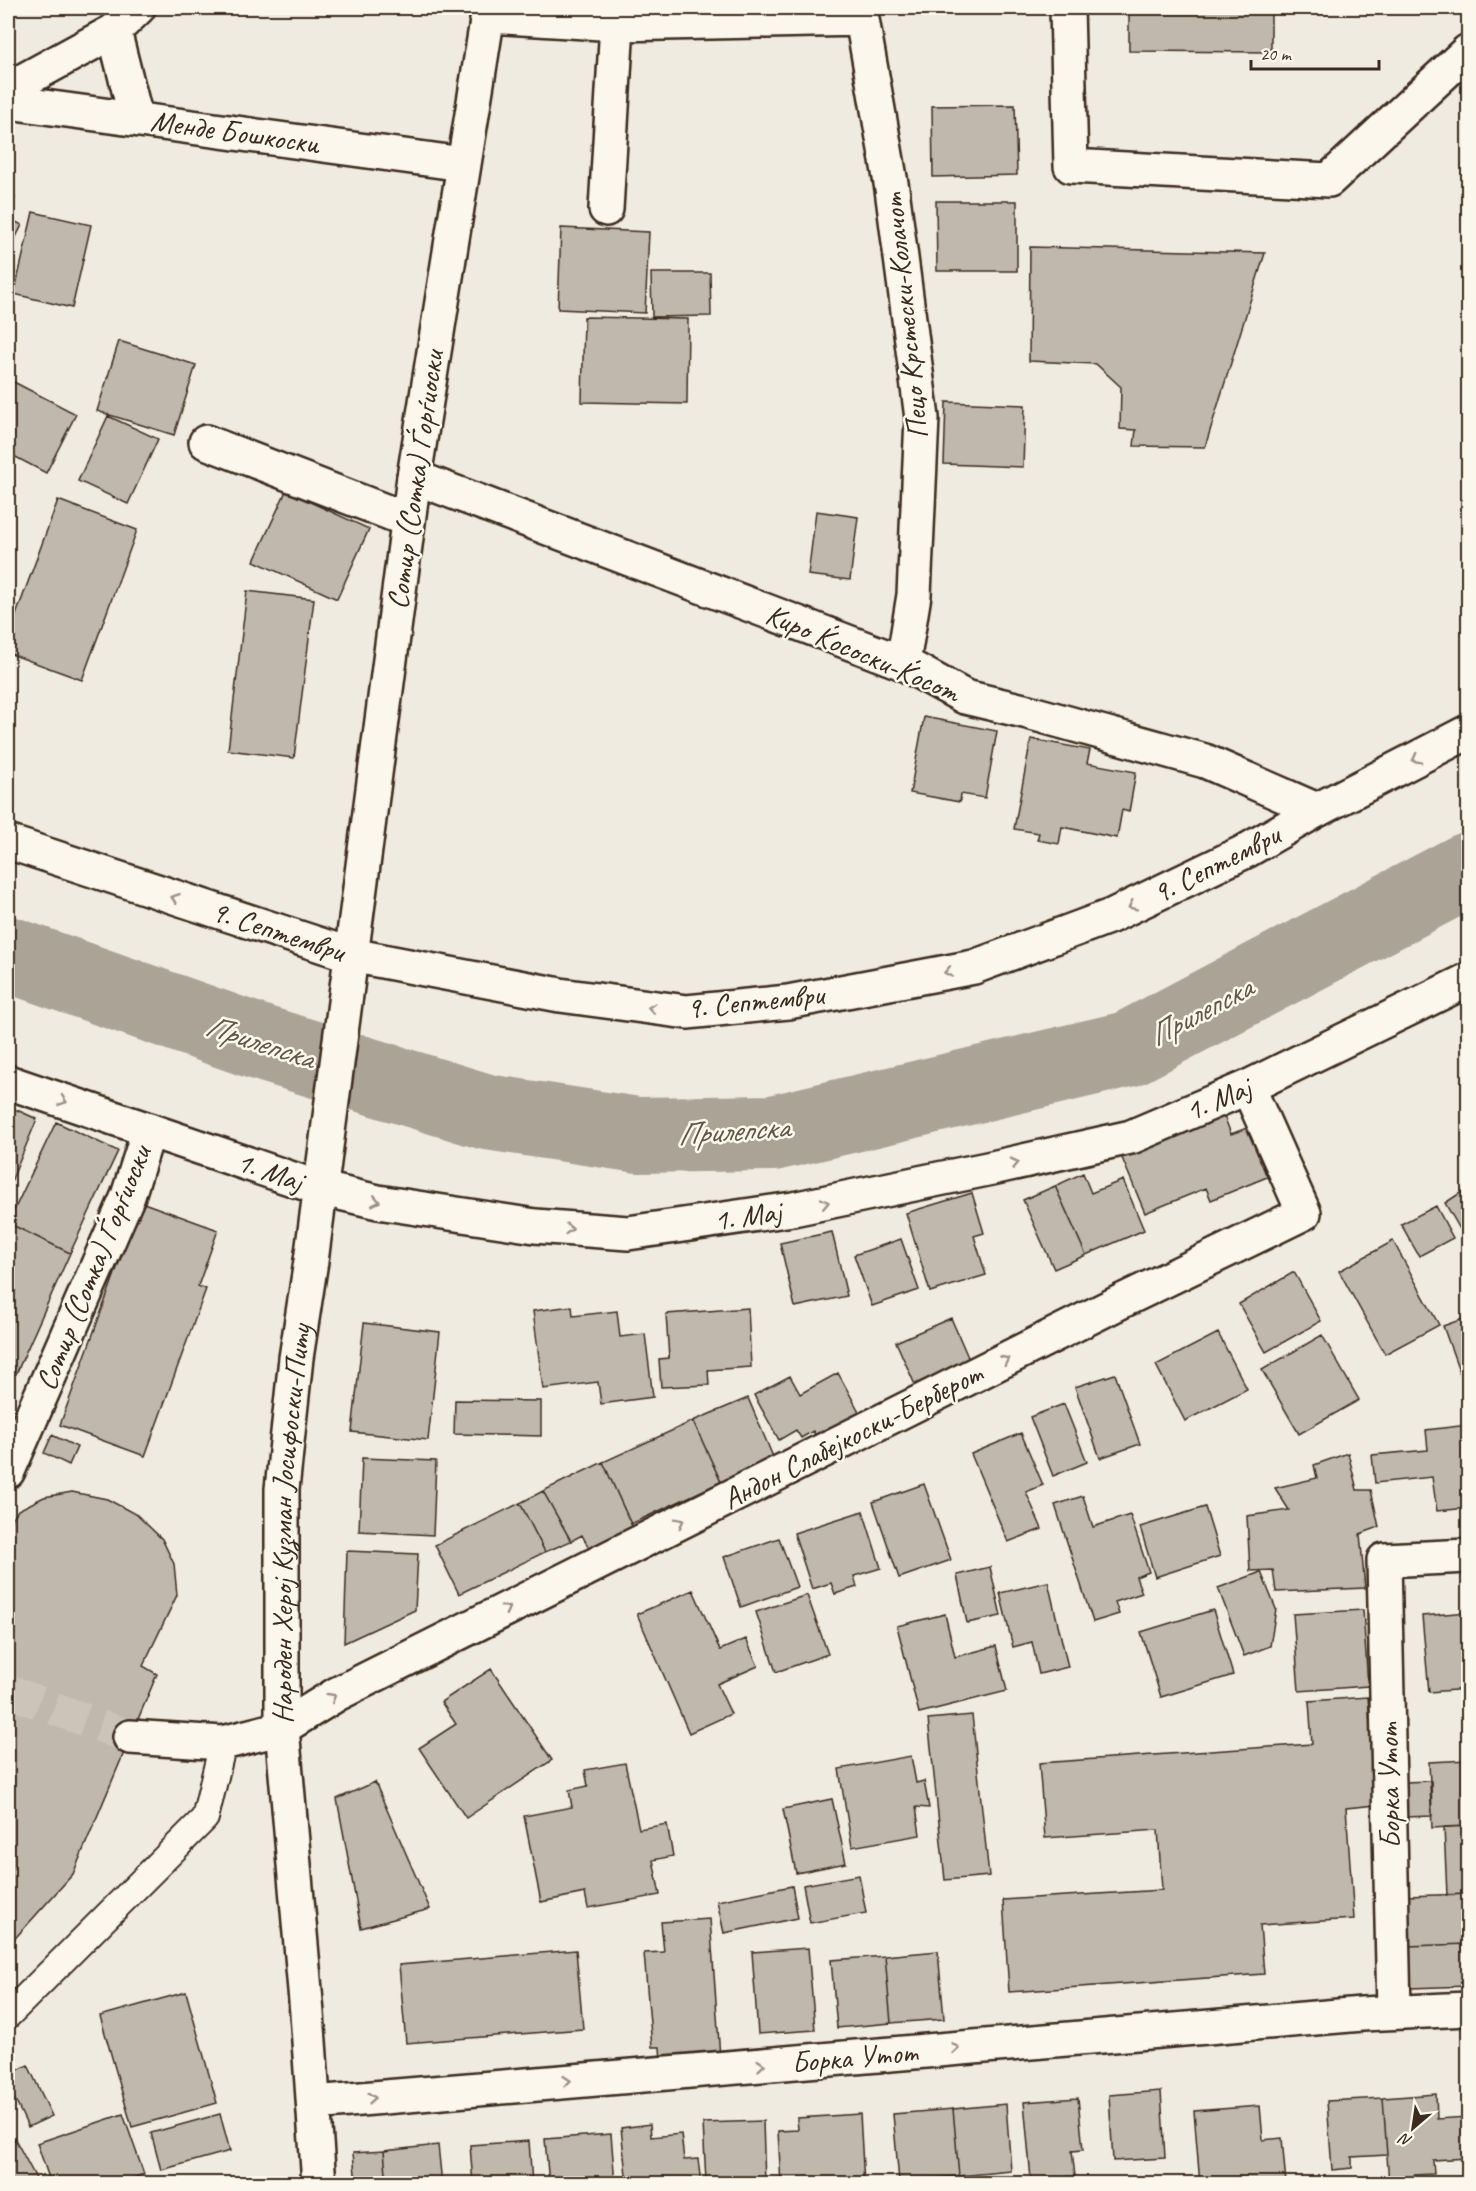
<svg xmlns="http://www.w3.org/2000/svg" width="1476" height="2191" font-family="Caveat,sans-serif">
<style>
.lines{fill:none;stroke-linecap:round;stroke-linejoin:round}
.river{stroke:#aca397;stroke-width:76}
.building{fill:#c0b8ad;stroke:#3b2a1e;stroke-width:1.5}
.minor-tunnel{stroke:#ccc4b9;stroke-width:33;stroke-dasharray:33 16;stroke-linecap:butt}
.pedestrian-casing{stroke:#3b2a1e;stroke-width:30}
.minor-casing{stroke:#3b2a1e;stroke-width:38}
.tertiary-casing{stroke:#3b2a1e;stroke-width:38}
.pedestrian{stroke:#fbf7ec;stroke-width:26}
.minor{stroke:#fbf7ec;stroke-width:33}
.tertiary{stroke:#fbf7ec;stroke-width:33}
.oneway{stroke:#9b9085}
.labels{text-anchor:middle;stroke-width:5;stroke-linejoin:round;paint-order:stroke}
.street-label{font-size:30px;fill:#3b2a1e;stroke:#fbf7ec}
.water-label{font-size:32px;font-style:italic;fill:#635448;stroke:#fbf7ec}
</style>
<rect width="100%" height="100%" fill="#f0ebe0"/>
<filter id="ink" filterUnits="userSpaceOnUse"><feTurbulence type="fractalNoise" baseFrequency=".0167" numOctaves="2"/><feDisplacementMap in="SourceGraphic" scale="12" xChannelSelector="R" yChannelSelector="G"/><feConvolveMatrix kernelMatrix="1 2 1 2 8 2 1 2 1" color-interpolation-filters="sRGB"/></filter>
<g filter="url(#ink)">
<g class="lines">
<path class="river" d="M 8,954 L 261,1043 L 487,1112 L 638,1135 L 773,1133 L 1128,1049 L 1468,870"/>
</g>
<path class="building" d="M 1129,8 L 1271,8 L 1271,52 L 1129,51 Z
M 1015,105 L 1017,175 L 933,177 L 932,106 Z
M 8,194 L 15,198 L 8,212 Z
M 936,201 L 1017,201 L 1017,271 L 937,271 Z
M 33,212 L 91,225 L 72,308 L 14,294 Z
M 8,218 L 22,225 L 8,253 Z
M 561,228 L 649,232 L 645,313 L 558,309 Z
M 1030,247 L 1265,253 L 1205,447 L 1134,446 L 1136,430 L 1120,429 L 1121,387 L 1096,364 L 1029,361 Z
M 651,273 L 710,273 L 711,316 L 652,317 Z
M 584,317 L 688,319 L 687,404 L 582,402 Z
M 119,341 L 196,365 L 174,435 L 97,411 Z
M 8,379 L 76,414 L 46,473 L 8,453 Z
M 946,402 L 1025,405 L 1023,467 L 944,464 Z
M 108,416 L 158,439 L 128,504 L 78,481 Z
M 286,491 L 369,529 L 337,599 L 254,561 Z
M 58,500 L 137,530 L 82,680 L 8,653 L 8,637 Z
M 816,511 L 858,517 L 850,580 L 808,575 Z
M 247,591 L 314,599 L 294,758 L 228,750 Z
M 924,717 L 997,731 L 985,798 L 961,794 L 960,802 L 910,793 Z
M 1031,739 L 1090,750 L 1087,763 L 1136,772 L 1129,812 L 1122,810 L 1117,838 L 1062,827 L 1059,844 L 1037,840 L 1039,833 L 1014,829 Z
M 8,1106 L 37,1119 L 8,1189 Z
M 1224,1116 L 1231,1134 L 1247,1128 L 1267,1177 L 1211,1200 L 1206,1188 L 1145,1213 L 1122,1158 Z
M 56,1122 L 118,1151 L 70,1253 L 8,1223 Z
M 1083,1173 L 1091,1193 L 1123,1180 L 1144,1230 L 1086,1255 L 1055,1186 Z
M 1055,1186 L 1086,1255 L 1054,1269 L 1023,1200 Z
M 1468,1188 L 1468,1243 L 1445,1203 Z
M 972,1193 L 984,1233 L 974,1236 L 986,1275 L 930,1292 L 906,1213 Z
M 141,1202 L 218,1230 L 198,1286 L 206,1289 L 145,1456 L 60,1425 Z
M 1436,1206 L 1453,1238 L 1419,1256 L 1401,1224 Z
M 8,1223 L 70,1253 L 16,1374 L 8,1376 Z
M 832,1232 L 847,1296 L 795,1307 L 780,1243 Z
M 901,1239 L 919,1290 L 872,1306 L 854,1255 Z
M 1393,1241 L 1439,1325 L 1385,1354 L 1339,1271 Z
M 1294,1272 L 1321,1321 L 1266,1352 L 1239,1304 Z
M 572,1306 L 573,1316 L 617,1311 L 620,1337 L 645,1334 L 653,1397 L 601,1404 L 598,1382 L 543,1389 L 533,1311 Z
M 748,1308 L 751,1367 L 708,1370 L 709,1385 L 661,1387 L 659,1359 L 669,1358 L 666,1314 Z
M 1468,1317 L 1468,1389 L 1466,1390 L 1443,1326 Z
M 951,1318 L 971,1364 L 916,1387 L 896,1342 Z
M 364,1323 L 440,1332 L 428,1440 L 352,1432 Z
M 1218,1333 L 1247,1389 L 1185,1421 L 1156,1365 Z
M 1322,1335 L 1359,1400 L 1299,1434 L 1262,1370 Z
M 838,1373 L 862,1417 L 819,1441 L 813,1431 L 801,1438 L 796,1430 L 779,1440 L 754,1395 L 790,1376 L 800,1394 Z
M 1115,1374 L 1140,1444 L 1100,1458 L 1075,1387 Z
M 748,1398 L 774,1459 L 721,1482 L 693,1421 Z
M 455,1400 L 541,1401 L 541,1436 L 454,1434 Z
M 1064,1404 L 1087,1462 L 1053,1476 L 1030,1417 Z
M 693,1421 L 721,1482 L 631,1524 L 603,1462 Z
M 1468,1425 L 1468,1508 L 1437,1511 L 1432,1477 L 1375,1483 L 1372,1455 L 1428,1450 L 1426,1430 Z
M 1021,1433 L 1043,1485 L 1026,1492 L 1042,1529 L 1008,1542 L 971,1454 Z
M 52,1435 L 77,1447 L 69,1465 L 44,1453 Z
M 1348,1453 L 1357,1490 L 1371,1490 L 1379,1527 L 1360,1534 L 1365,1588 L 1276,1592 L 1273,1570 L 1250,1571 L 1247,1516 L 1289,1510 L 1275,1488 L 1317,1478 L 1314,1465 Z
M 362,1458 L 436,1461 L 433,1535 L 359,1531 Z
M 603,1462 L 631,1524 L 635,1530 L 591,1552 L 582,1535 L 571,1541 L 543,1491 Z
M 924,1484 L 951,1560 L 899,1578 L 873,1502 Z
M 543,1491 L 571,1541 L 545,1552 L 520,1503 Z
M 72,1492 L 107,1499 L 137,1515 L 162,1539 L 174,1564 L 177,1595 L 143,1666 L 157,1674 L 73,1874 L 8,1946 L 8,1525 L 18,1510 L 44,1497 Z
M 1083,1496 L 1093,1527 L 1130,1515 L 1149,1572 L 1136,1577 L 1142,1593 L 1115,1602 L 1119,1614 L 1093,1622 L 1055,1505 Z
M 520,1503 L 545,1552 L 459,1594 L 435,1545 Z
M 1205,1507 L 1220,1556 L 1155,1577 L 1140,1527 Z
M 863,1511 L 881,1568 L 854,1576 L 857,1587 L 835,1594 L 831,1583 L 812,1589 L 794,1533 Z
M 779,1538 L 797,1587 L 741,1607 L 724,1557 Z
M 347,1551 L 418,1554 L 415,1610 L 344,1643 Z
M 990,1567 L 1001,1616 L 967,1623 L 957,1575 Z
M 1261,1572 L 1276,1609 L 1270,1646 L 1244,1656 L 1218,1588 Z
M 1048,1582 L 1068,1667 L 1039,1674 L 1032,1642 L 1013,1647 L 1000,1593 Z
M 693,1590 L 720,1650 L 746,1639 L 758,1666 L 717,1684 L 731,1714 L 689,1733 L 637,1614 Z
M 807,1595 L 828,1654 L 776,1672 L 756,1612 Z
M 1213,1610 L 1233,1675 L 1161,1697 L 1141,1632 Z
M 1363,1610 L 1368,1686 L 1299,1691 L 1293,1614 Z
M 1468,1612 L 1468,1689 L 1429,1692 L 1422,1616 Z
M 945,1614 L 955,1657 L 996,1646 L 1007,1691 L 919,1713 L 897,1626 Z
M 491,1669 L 552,1760 L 466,1818 L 419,1748 L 456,1724 L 441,1702 Z
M 1368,1697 L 1376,1805 L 1346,1808 L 1354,1919 L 1260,1925 L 1264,1974 L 1009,1992 L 1003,1900 L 1162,1890 L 1158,1830 L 1045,1838 L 1039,1763 L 1312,1744 L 1309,1701 Z
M 972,1715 L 989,1876 L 945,1880 L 928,1719 Z
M 911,1756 L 916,1783 L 924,1781 L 929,1808 L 916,1807 L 920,1835 L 852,1847 L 839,1769 Z
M 1468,1760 L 1468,1826 L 1432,1828 L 1429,1762 Z
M 625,1763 L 639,1829 L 667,1824 L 673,1856 L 653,1860 L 660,1895 L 588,1908 L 585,1893 L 541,1902 L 524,1816 L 572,1807 L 569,1790 L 588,1786 L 585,1770 Z
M 1431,1781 L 1432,1816 L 1406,1817 L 1405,1782 Z
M 375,1782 L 430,1909 L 361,1928 L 337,1799 Z
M 832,1799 L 846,1863 L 796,1873 L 783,1809 Z
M 1468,1826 L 1468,1894 L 1447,1895 L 1444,1827 Z
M 859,1875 L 866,1913 L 810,1923 L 803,1885 Z
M 792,1886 L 798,1918 L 724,1933 L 717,1901 Z
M 1468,1894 L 1468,1944 L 1407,1946 L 1405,1896 Z
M 710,1919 L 720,2057 L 661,2061 L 660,2047 L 652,2047 L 644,1953 L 664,1952 L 661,1922 Z
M 1468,1944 L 1468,1986 L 1410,1988 L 1407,1946 Z
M 808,1948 L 815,2030 L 758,2034 L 752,1952 Z
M 576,1950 L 583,2029 L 406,2043 L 399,1965 Z
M 938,1951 L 944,2019 L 891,2023 L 885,1956 Z
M 885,1956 L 891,2023 L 837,2028 L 831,1960 Z
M 186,1992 L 217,2103 L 132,2127 L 100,2016 Z
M 28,2065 L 52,2116 L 28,2127 L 8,2085 L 8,2075 Z
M 1161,2091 L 1165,2158 L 1113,2161 L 1109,2095 Z
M 1436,2094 L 1437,2119 L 1468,2117 L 1468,2158 L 1433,2160 L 1434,2174 L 1414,2175 L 1414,2184 L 1389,2184 L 1383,2098 Z
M 1078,2098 L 1083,2150 L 1072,2151 L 1075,2176 L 1031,2179 L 1024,2102 Z
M 1383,2098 L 1387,2155 L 1352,2157 L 1352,2168 L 1332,2170 L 1327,2101 Z
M 1006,2104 L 1011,2171 L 959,2176 L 953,2109 Z
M 1260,2106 L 1263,2140 L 1282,2138 L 1286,2184 L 1200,2184 L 1194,2111 Z
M 953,2109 L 959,2176 L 899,2181 L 893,2114 Z
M 123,2114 L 144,2174 L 117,2184 L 51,2184 L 37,2143 Z
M 220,2114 L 230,2151 L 161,2170 L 151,2133 Z
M 860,2114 L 864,2184 L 781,2184 L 778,2131 L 798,2130 L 797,2118 Z
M 763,2121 L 765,2184 L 721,2184 L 721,2181 L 706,2181 L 703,2123 Z
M 650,2124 L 651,2137 L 681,2134 L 684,2160 L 698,2159 L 701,2184 L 627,2184 L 621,2128 Z
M 611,2134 L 615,2184 L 549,2184 L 545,2139 Z
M 15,2139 L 39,2184 L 8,2184 L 8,2143 Z
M 529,2141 L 532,2184 L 473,2184 L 470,2145 Z
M 438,2145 L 442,2184 L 387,2184 L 384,2151 Z
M 384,2151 L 387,2184 L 356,2184 L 353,2153 Z"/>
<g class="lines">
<path class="minor-tunnel" d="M 8,1691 L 130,1737"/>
<defs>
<path id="pedestrian" d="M 8,2015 L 205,1818 L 223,1743"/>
<path id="minor" d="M 857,8 L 862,19 L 892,189 L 922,418 L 914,595 L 903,663
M 1067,8 L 1071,166 L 1329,180 L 1468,51
M 488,16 L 617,24 L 862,19
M 114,31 L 136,118
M 8,89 L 114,31 L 138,8
M 8,102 L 463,164
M 606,209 L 617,24
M 206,442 L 408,520
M 414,477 L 903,663 L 965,697 L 1028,712 L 1205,761 L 1317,810
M 8,1471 L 128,1196 L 149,1130
M 130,1737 L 223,1743 L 282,1728 L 337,1694 L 1122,1301 L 1304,1213 L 1248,1087
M 1394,2011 L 1384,1560 L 1468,1556
M 314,2103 L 1362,2014 L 1468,2009"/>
<g id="tertiary">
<path d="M 8,842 L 351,955 L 560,995 L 687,1012 L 788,1002 L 974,967 L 1111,916 L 1246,851 L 1317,810 L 1468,732"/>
<path id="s1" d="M 8,1082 L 319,1188 L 378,1202 L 535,1226 L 628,1233 L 793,1209 L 992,1168 L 1131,1137 L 1248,1087 L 1468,980"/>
<path id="s2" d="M 319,2184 L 307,2013 L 282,1728 L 282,1489 L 296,1358 L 311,1261 L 414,477 L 489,8"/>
</g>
</defs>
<use href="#pedestrian" class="pedestrian-casing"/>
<use href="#minor" class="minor-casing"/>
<use href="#tertiary" class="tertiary-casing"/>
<use href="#pedestrian" class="pedestrian"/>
<use href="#minor" class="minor"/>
<use href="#tertiary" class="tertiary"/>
</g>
<defs><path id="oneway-chevron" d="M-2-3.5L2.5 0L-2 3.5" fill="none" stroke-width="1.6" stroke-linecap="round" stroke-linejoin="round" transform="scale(1.5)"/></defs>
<g class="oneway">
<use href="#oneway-chevron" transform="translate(1416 759) rotate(153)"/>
<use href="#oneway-chevron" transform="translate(175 898) rotate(-161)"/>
<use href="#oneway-chevron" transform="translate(1132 906) rotate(154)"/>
<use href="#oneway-chevron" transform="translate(948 972) rotate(169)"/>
<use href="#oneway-chevron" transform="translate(652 1008) rotate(-172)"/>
<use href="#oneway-chevron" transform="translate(63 1101) rotate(19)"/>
<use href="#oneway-chevron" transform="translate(1015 1163) rotate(-13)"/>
<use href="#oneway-chevron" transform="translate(376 1201) rotate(12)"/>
<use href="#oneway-chevron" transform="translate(825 1203) rotate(-12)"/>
<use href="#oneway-chevron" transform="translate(569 1229) rotate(4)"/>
<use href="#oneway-chevron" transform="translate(1005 1360) rotate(-27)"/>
<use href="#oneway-chevron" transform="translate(680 1522) rotate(-27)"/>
<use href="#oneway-chevron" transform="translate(506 1609) rotate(-27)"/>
<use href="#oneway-chevron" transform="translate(332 1697) rotate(-31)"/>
<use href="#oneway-chevron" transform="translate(955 2048) rotate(-5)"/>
<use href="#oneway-chevron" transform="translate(761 2065) rotate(-5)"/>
<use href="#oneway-chevron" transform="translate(567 2081) rotate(-5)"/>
<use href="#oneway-chevron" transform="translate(372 2098) rotate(-5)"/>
</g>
</g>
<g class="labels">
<g class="street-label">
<text transform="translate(235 132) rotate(8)" y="10">Менде Бошкоски</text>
<text transform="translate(905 316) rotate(-96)" y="10">Пецо Крстески-Колачот</text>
<text transform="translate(415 480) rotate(-82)" y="10">Сотир (Сотка) Ѓорѓиоски</text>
<text transform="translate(863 653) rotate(23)" y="10">Киро Ќососки-Ќосот</text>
<text transform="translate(1216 864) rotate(-27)" y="10">9. Септември</text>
<text transform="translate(278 931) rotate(18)" y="10">9. Септември</text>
<text transform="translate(755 1001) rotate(-6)" y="10">9. Септември</text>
<text transform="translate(1218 1099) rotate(-23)" y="10">1. Мај</text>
<text transform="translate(270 1171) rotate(19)" y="10">1. Мај</text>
<text dy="10" stroke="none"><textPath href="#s1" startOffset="762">1. Мај</textPath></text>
<text transform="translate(93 1268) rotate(-68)" y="10">Сотир (Сотка) Ѓорѓиоски</text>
<text transform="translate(852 1436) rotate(-27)" y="10">Андон Слабејкоски-Берберот</text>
<text dy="10" stroke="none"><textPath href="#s2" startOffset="662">Народен Херој Кузман Јосифоски-Питу</textPath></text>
<text transform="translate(1389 1786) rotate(-91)" y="10">Борка Утот</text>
<text transform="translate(854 2057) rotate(-5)" y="10">Борка Утот</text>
</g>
<g class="water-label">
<text transform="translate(1200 1011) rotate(-28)" y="11">Прилепска</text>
<text transform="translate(260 1041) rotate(18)" y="11">Прилепска</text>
<text transform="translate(733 1130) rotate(-4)" y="11">Прилепска</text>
</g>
</g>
<rect width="1476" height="2191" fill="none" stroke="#fbf7ec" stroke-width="30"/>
<rect x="15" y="15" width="1446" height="2161" fill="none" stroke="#3b2a1e" stroke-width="2" filter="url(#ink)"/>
<g transform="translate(1413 2128) rotate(209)" stroke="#fbf7ec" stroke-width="4.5" paint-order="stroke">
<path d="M0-4.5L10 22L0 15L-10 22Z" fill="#3b2a1e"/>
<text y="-9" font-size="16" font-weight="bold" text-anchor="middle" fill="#3b2a1e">N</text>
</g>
<path d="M1251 60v9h128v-9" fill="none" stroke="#3b2a1e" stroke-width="3"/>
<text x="1260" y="60" font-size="18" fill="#3b2a1e" stroke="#fbf7ec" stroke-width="4.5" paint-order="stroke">20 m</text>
</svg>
